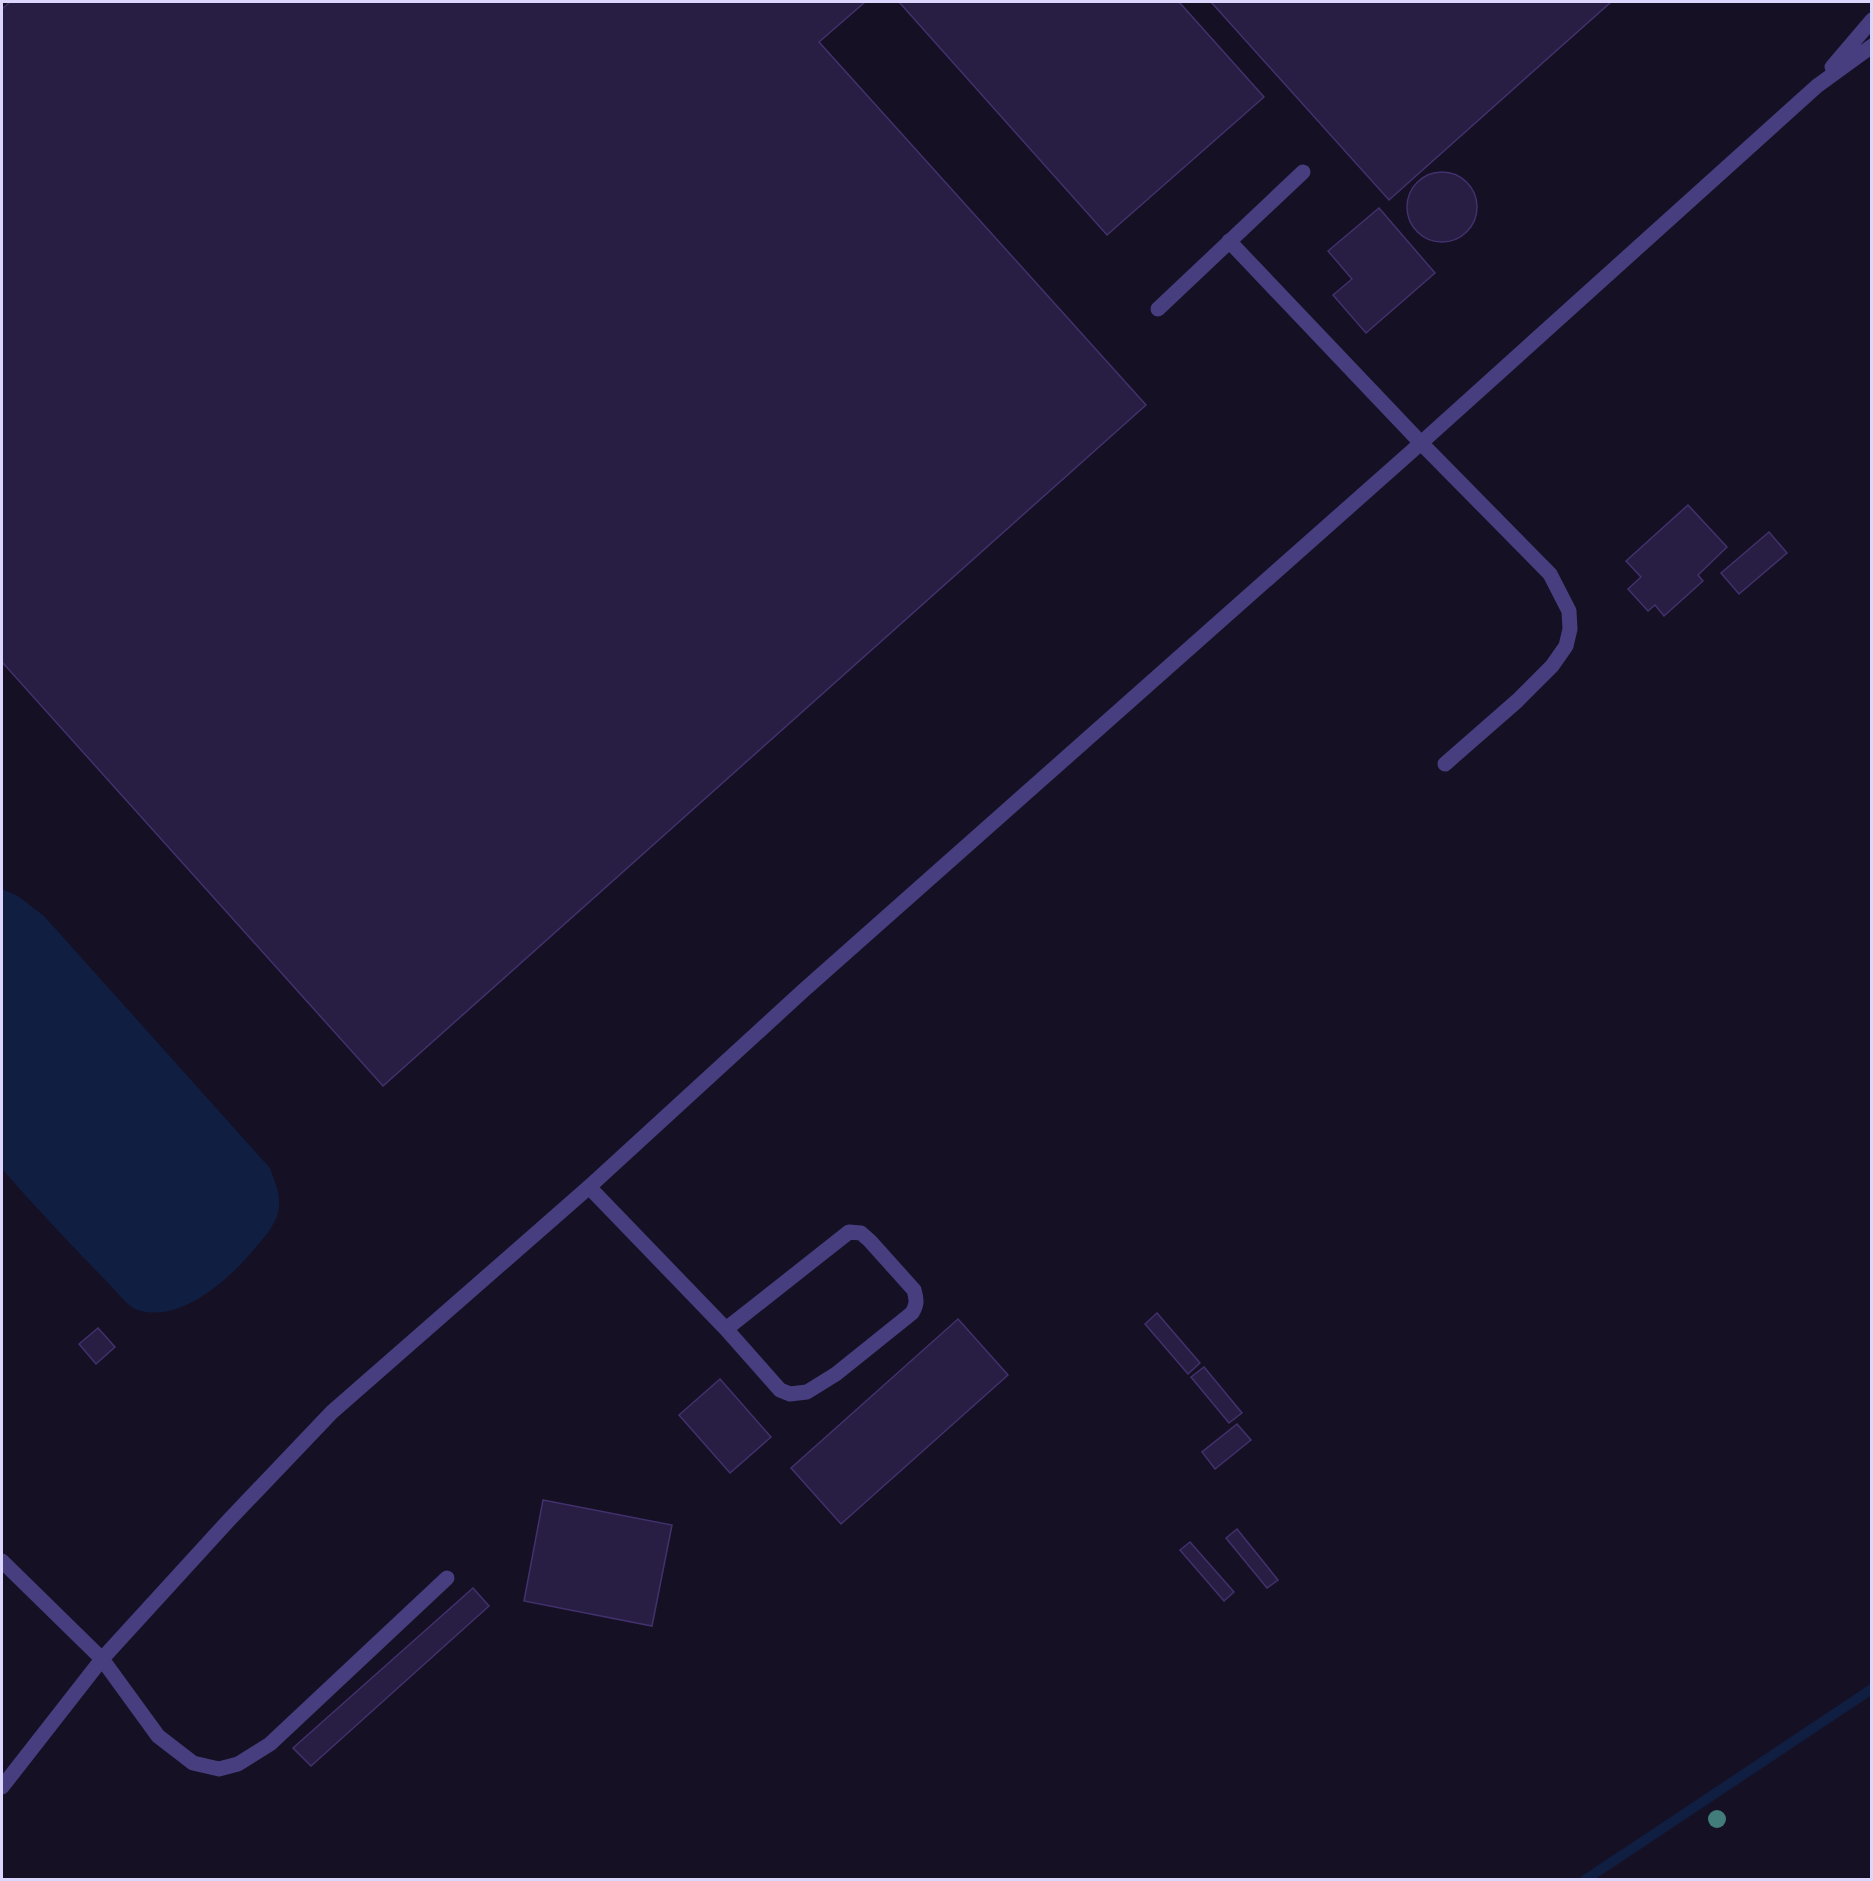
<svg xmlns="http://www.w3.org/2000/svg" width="1873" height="1881" font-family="'DejaVu Sans',sans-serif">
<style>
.water{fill:#101e42}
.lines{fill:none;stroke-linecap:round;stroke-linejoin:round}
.stream{stroke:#101e42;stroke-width:10}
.building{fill:#281d42;stroke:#42316d;stroke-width:1.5}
.service{stroke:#463e7e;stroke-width:15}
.minor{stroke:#463e7e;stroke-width:15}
.tree{fill:#427d7c}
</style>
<rect width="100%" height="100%" fill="#151023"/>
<path class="water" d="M 2,889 L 18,896 L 44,916 L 270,1168 C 275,1182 282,1197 278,1213 C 275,1225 264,1238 256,1247 C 231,1278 181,1324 138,1310 C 128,1307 118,1293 111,1286 C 74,1248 37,1209 2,1169 Z"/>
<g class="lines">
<path class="stream" d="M 1585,1880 L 1872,1689"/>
</g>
<path class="building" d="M 10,2 L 865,2 L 819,42 L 1146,405 L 383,1086 L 2,662 L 2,9 Z
M 899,2 L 1179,2 L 1264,97 L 1107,235 Z
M 1211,2 L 1611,2 L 1389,200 Z
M1407 207a35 35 0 1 1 70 0a35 35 0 1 1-70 0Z
M 1379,208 L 1435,273 L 1366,333 L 1333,295 L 1352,279 L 1328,251 Z
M 1688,505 L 1727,547 L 1698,575 L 1703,581 L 1664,616 L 1655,605 L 1648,611 L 1628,589 L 1641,577 L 1626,561 Z
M 1769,532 L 1787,553 L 1739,594 L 1721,573 Z
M 1157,1313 L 1200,1363 L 1188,1374 L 1145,1324 Z
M 958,1319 L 1008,1375 L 841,1524 L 791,1468 Z
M 98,1328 L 115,1347 L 96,1364 L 79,1344 Z
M 1204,1367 L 1242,1413 L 1229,1423 L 1191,1377 Z
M 720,1379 L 771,1437 L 730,1473 L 679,1415 Z
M 1237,1424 L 1251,1440 L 1215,1469 L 1202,1452 Z
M 543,1500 L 672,1525 L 652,1626 L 524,1601 Z
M 1237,1529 L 1278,1580 L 1267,1588 L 1226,1538 Z
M 1190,1542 L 1234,1592 L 1224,1601 L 1180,1550 Z
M 473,1588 L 489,1606 L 311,1766 L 293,1748 Z"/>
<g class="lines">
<path class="service" d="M 1229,241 L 1421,443 L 1550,574 L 1569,611 L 1570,629 L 1566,646 L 1552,666 L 1517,701 L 1445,764
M 1158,309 L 1303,172
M 589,1187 L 726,1329 L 780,1390 L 790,1394 L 807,1392 L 836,1374 L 912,1313 C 917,1305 917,1300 914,1290 L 870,1241 L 861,1233 L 849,1232 L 726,1329
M 2,1561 L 102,1659 L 158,1736 L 193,1763 L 219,1769 L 238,1764 L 270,1744 L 447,1578"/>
<path class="minor" d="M 1832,67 L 1872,20
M 2,1787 L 102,1659 L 229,1520 L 332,1412 L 589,1187 L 804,990 L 1421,443 L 1817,86 L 1872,46"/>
</g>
<circle class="tree" cx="1717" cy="1819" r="9"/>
<rect width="1873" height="1881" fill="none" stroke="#dcd5fc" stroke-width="6"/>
</svg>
